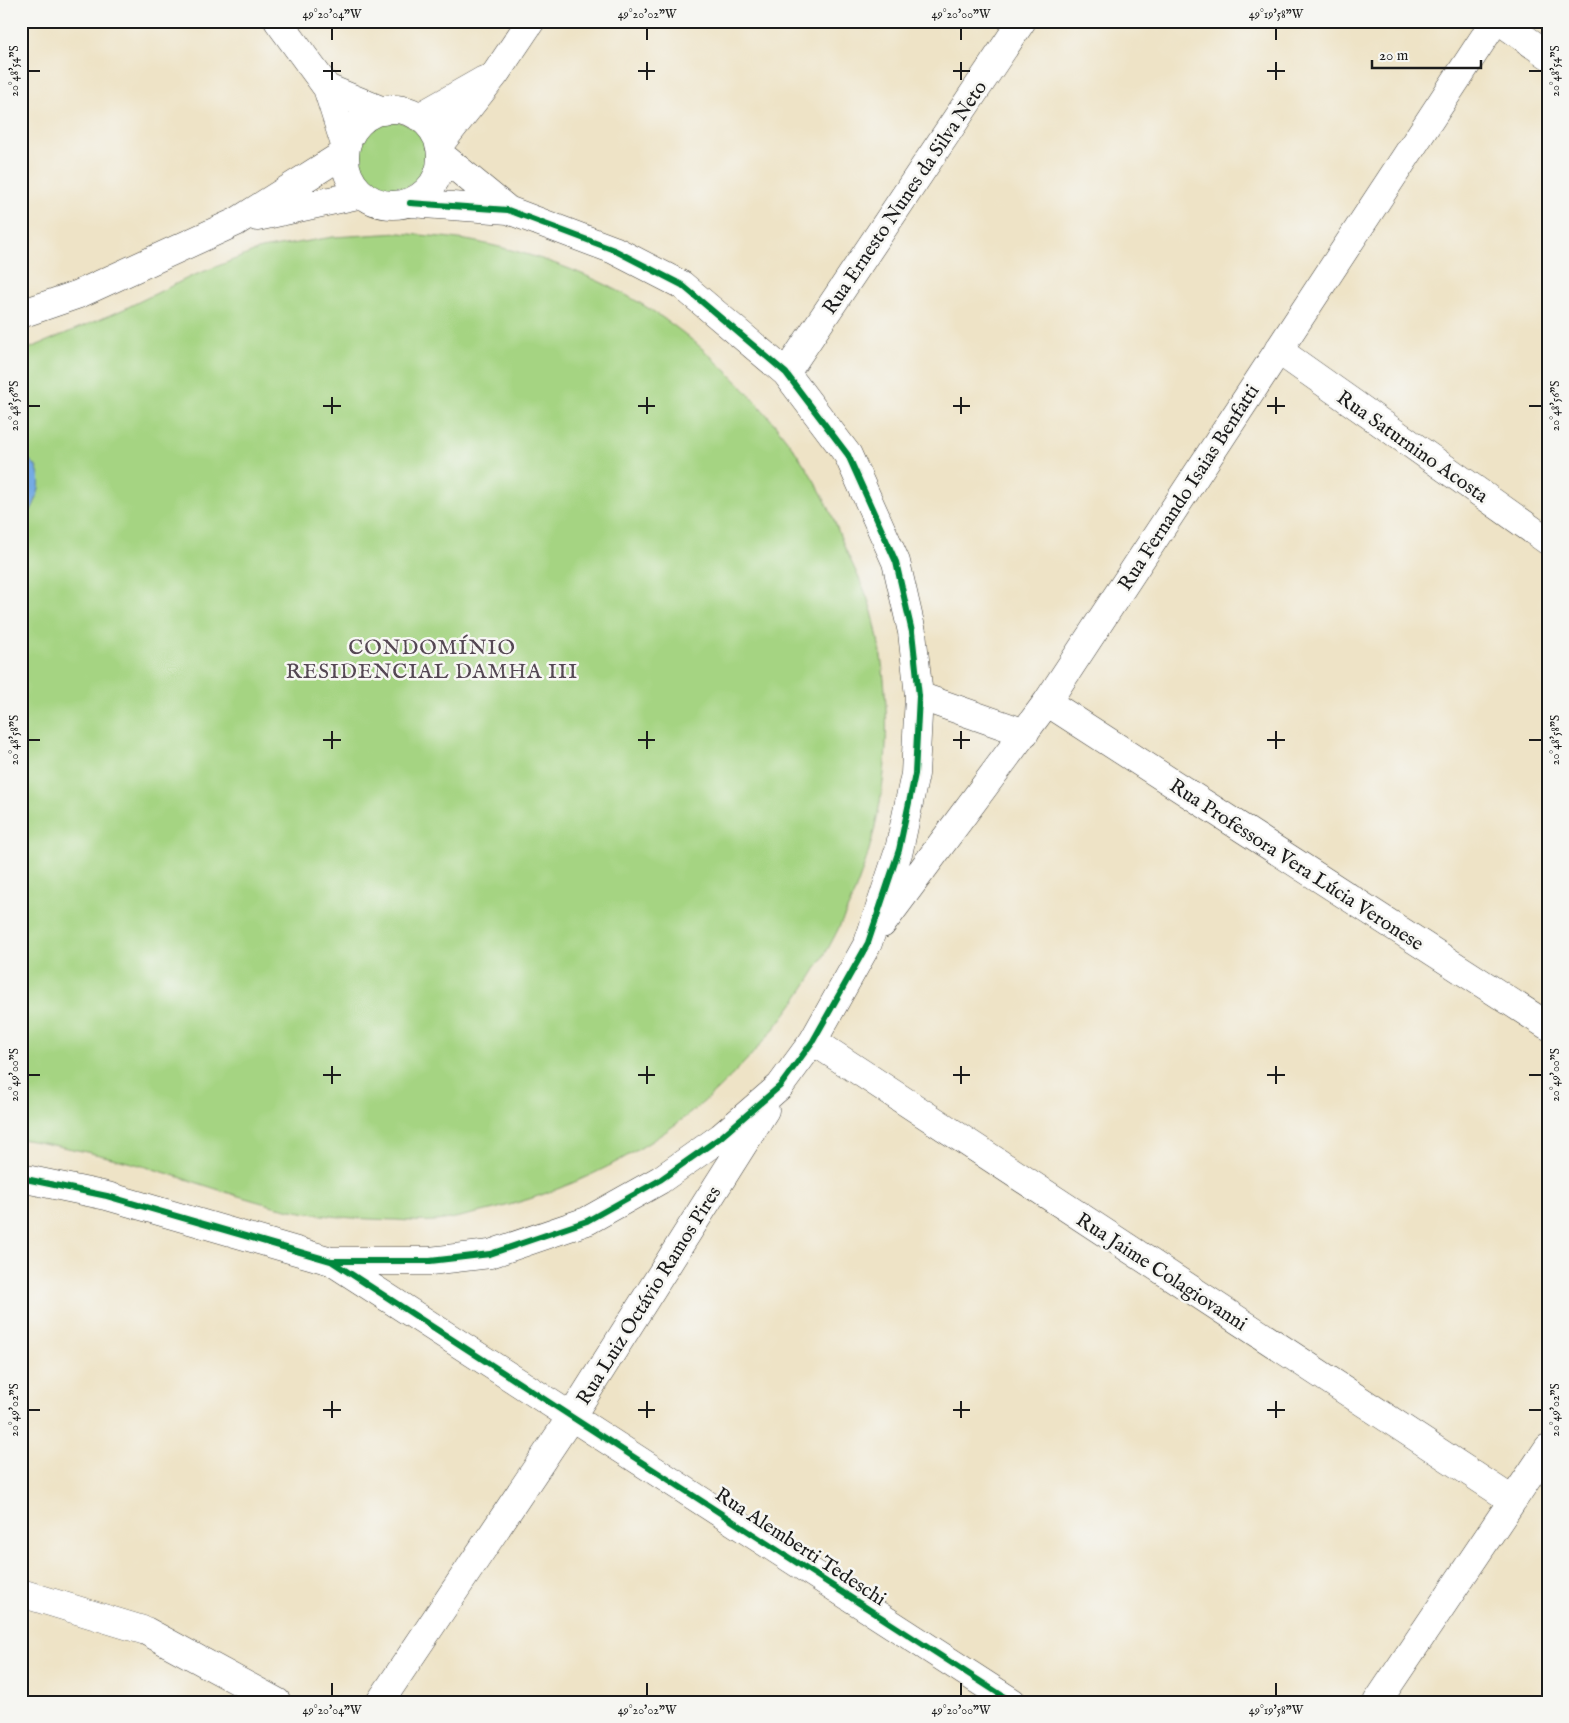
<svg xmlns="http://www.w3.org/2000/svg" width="1569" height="1723" font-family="'IM FELL English',serif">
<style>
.green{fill:#a5d482;stroke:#60784f}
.water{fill:#75abe3;stroke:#486480}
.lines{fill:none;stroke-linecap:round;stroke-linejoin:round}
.minor-casing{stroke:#3c3a36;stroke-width:29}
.minor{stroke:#fff;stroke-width:28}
.cycleway-casing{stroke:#f6f6f2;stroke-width:9}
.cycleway{stroke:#00873e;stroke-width:6}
.ticks{fill:none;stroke:#1c1c1c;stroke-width:2}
.labels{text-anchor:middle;stroke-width:5;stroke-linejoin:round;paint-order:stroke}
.street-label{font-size:20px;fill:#1c1c1c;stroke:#f6f6f2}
.neighbourhood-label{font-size:21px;letter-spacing:1px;fill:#544753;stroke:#f6f6f2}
.neatline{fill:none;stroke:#1c1c1c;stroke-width:2}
.ticks-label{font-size:12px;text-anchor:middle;fill:#1c1c1c}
</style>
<rect width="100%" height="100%" fill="#f6f6f2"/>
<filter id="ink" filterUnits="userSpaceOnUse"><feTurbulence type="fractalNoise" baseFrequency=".02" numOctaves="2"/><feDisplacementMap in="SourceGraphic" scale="10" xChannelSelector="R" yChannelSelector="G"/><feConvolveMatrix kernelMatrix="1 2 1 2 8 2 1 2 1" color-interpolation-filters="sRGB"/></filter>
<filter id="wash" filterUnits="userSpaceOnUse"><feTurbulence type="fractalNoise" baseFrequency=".0096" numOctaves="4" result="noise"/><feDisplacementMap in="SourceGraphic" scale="20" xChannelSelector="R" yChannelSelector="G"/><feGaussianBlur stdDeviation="1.12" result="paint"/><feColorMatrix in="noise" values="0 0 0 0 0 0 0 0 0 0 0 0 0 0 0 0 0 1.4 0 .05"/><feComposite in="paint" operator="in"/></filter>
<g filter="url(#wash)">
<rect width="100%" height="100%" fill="#eee3c6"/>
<path class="green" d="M357 156a35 35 0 1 1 70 0a35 35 0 1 1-70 0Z
M 400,233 C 426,236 452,237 477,242 C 541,255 609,280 663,318 C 723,359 795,438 827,504 C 834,518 839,534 845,548 C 855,571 869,595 874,620 C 916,800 849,965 718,1089 C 652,1151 570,1192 482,1212 C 467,1215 450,1220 435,1221 C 422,1222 409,1221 396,1220 C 361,1219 326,1217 291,1210 C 244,1200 198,1182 153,1169 C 109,1156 65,1147 21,1139 L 21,352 L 122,310 L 190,277 L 261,249 L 333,237 Z"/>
<path class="water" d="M 21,455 C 25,458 32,461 35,465 C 47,483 33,511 21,525 Z"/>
</g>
<g filter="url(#ink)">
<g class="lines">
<defs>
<path id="minor" d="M 278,21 L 327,88 L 345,145
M 1500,21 L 1548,55
M 327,88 L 383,111
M345 157a48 48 0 1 1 96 0a48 48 0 1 1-96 0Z
M 419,117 L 484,80
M 439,145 L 496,73 L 531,21
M 441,155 L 508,210
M 257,217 L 362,194
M 21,314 L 79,294 L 236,222 L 345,153
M 1278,350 L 1548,541
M 786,373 L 1022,21
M 919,696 L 1025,733
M 1047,702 L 1548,1026
M 882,924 L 1047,702 L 1495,21
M 813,1041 L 1512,1500
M 21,1178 L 107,1196 L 331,1261 L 1012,1702
M 331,1261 L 430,1261 L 490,1254 L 587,1221 L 660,1180 L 721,1137 L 780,1086 L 813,1041 L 868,943 L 899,850 L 915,774 L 919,696 L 912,632 L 896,562 L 848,455 L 786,373 L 682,285 L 614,250 L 508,210 L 410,203
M 21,1593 L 146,1631 L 277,1702
M 380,1702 L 571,1417 L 765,1110
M 1377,1702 L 1548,1448"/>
</defs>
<use href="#minor" class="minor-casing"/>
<use href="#minor" class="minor"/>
<defs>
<path id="cycleway" d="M 21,1178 L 107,1196 L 331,1261 L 1012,1702
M 331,1261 L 430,1261 L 490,1254 L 587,1221 L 660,1180 L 721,1137 L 780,1086 L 813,1041 L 868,943 L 899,850 L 915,774 L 919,696 L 912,632 L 896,562 L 848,455 L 786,373 L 682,285 L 614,250 L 508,210 L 410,203"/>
</defs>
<use href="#cycleway" class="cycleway-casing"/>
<use href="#cycleway" class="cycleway"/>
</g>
</g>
<path class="ticks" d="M 332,28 L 332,40M 647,28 L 647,40M 961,28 L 961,40M 1276,28 L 1276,40M 332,62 L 332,80M 647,62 L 647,80M 961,62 L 961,80M 1276,62 L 1276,80M 28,71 L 40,71M 323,71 L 341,71M 638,71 L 655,71M 953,71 L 970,71M 1267,71 L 1285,71M 1529,71 L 1542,71M 332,397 L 332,414M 647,397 L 647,414M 961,397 L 961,414M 1276,397 L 1276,414M 28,406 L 40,406M 323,406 L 341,406M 638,406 L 655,406M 953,406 L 970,406M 1267,406 L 1285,406M 1529,406 L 1542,406M 332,731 L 332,749M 647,731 L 647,749M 961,731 L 961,749M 1276,731 L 1276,749M 28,740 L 40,740M 323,740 L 341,740M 638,740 L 655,740M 953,740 L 970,740M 1267,740 L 1285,740M 1529,740 L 1542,740M 332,1066 L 332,1084M 647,1066 L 647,1084M 961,1066 L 961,1084M 1276,1066 L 1276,1084M 28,1075 L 40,1075M 323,1075 L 341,1075M 638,1075 L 655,1075M 953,1075 L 970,1075M 1267,1075 L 1285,1075M 1529,1075 L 1542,1075M 332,1401 L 332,1418M 647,1401 L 647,1418M 961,1401 L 961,1418M 1276,1401 L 1276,1418M 28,1410 L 40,1410M 323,1410 L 341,1410M 638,1410 L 655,1410M 953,1410 L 970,1410M 1267,1410 L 1285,1410M 1529,1410 L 1542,1410M 332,1683 L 332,1696M 647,1683 L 647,1696M 961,1683 L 961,1696M 1276,1683 L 1276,1696"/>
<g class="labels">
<g class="street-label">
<text transform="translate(904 197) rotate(-56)" y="7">Rua Ernesto Nunes da Silva Neto</text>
<text transform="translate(1413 446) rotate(35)" y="7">Rua Saturnino Acosta</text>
<text transform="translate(1188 487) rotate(-57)" y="7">Rua Fernando Isaias Benfatti</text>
<text transform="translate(1297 864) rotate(33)" y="7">Rua Professora Vera Lúcia Veronese</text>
<text transform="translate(1162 1271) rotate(33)" y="7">Rua Jaime Colagiovanni</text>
<text transform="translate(648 1295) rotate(-58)" y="7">Rua Luiz Octávio Ramos Pires</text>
<text transform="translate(801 1546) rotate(33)" y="7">Rua Alemberti Tedeschi</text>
</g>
<g class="neighbourhood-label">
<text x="432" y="654">CONDOMÍNIO<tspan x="432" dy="24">RESIDENCIAL DAMHA III</tspan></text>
</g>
</g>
<rect width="1569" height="1723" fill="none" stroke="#f6f6f2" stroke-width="55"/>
<path d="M1372 60v8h109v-8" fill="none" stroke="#1c1c1c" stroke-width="2.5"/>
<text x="1379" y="60" font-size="15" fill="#1c1c1c" stroke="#f6f6f2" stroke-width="4" paint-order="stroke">20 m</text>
<rect x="28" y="28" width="1514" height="1668" class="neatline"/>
<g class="ticks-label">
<text x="332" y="18">49°20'04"W</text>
<text x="647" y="18">49°20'02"W</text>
<text x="961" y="18">49°20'00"W</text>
<text x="1276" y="18">49°19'58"W</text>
<text transform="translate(14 71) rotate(-90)" y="4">20°48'54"S</text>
<text transform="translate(1555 71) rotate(-90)" y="4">20°48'54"S</text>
<text transform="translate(14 406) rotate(-90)" y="4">20°48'56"S</text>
<text transform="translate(1555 406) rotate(-90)" y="4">20°48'56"S</text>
<text transform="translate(14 740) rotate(-90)" y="4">20°48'58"S</text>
<text transform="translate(1555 740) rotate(-90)" y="4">20°48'58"S</text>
<text transform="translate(14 1075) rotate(-90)" y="4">20°49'00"S</text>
<text transform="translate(1555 1075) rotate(-90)" y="4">20°49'00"S</text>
<text transform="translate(14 1410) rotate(-90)" y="4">20°49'02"S</text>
<text transform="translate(1555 1410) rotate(-90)" y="4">20°49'02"S</text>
<text x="332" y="1714">49°20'04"W</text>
<text x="647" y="1714">49°20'02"W</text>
<text x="961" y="1714">49°20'00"W</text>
<text x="1276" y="1714">49°19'58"W</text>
</g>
</svg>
